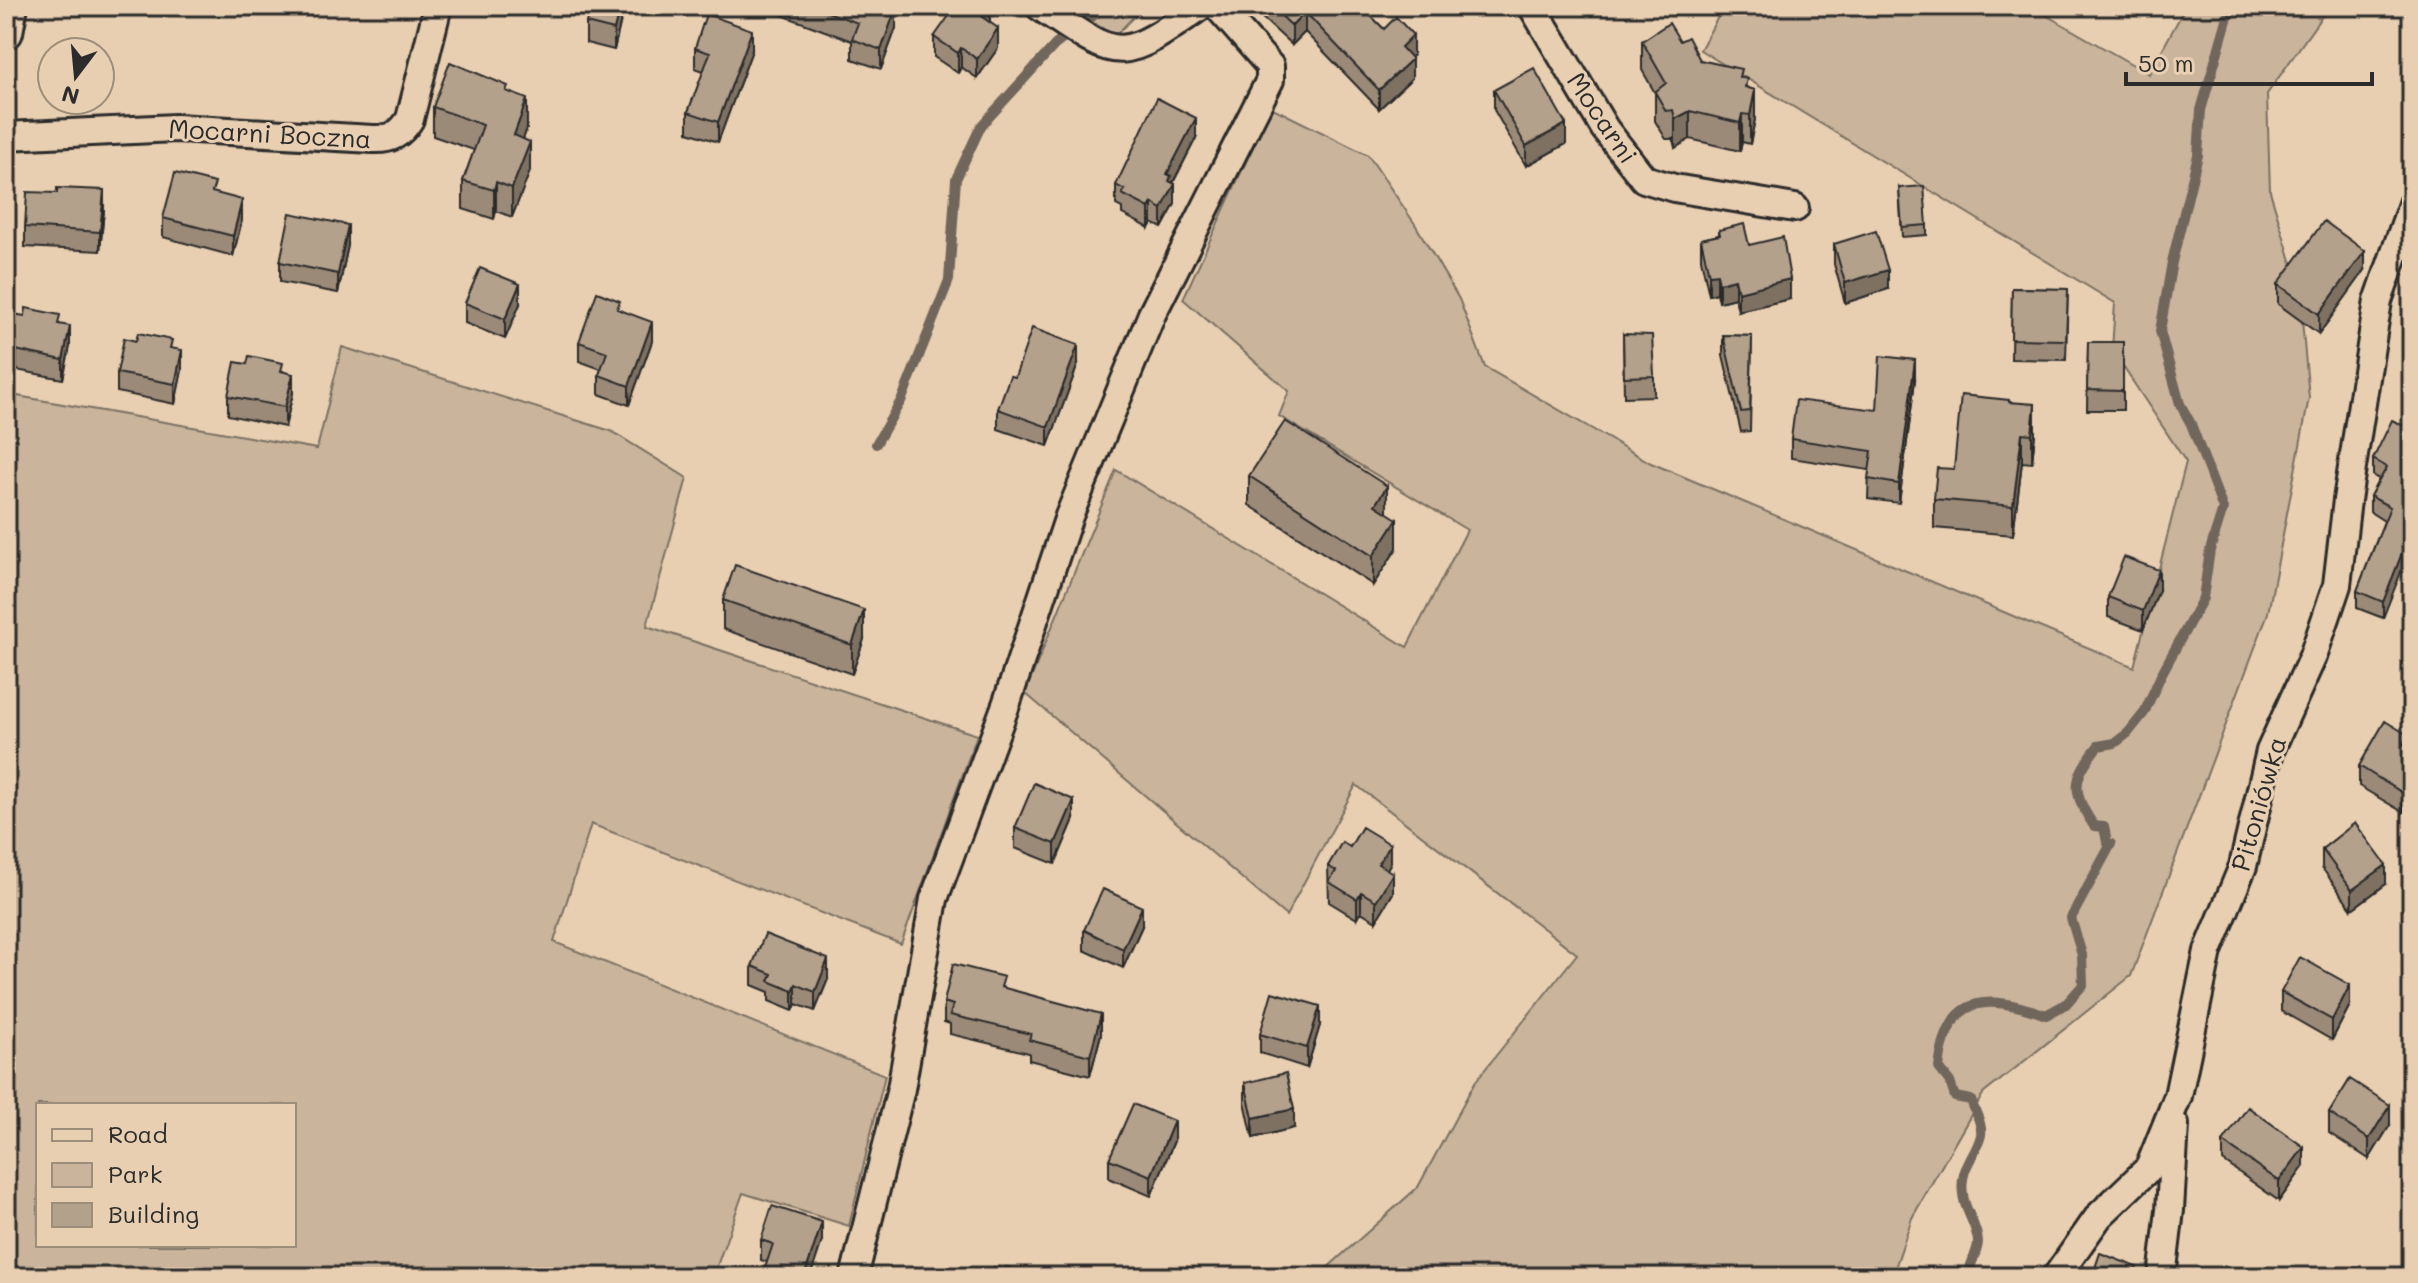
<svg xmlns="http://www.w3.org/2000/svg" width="2418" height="1283" font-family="Mali,sans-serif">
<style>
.green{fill:#cab49b;stroke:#7a7063;stroke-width:2;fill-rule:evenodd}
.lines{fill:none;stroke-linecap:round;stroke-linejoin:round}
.stream{stroke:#70665c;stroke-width:10}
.minor-casing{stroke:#2b2b2b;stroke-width:32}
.tertiary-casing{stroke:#2b2b2b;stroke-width:38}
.minor{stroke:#e9cfb1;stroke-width:26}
.tertiary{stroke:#e9cfb1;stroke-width:32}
.wall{fill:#9b8a78;stroke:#2b2b2b;stroke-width:2}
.shaded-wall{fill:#7e7162;stroke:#2b2b2b;stroke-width:2}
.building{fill:#b4a18c;stroke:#2b2b2b;stroke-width:2}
.labels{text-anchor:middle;stroke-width:6;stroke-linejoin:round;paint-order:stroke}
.street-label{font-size:26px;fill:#2b2b2b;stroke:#e9cfb1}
</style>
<rect width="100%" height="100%" fill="#e9cfb1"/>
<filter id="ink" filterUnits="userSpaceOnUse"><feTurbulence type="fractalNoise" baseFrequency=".0125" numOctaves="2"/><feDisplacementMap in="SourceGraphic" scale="16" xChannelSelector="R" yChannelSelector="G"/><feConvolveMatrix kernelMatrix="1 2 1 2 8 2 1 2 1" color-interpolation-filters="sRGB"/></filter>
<g filter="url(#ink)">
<path class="green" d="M 1076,6 L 1144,6 L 1115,36 L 1072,10 Z
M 1724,6 L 2030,6 L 2149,74 L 2186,6 L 2329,6 L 2267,94 L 2270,191 L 2299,287 L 2309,398 L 2268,613 L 2131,976 L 1983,1094 L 1912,1218 L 1892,1277 L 1317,1277 L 1418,1187 L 1475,1082 L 1577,954 L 1356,785 L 1286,916 L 1025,693 L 1116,470 L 1407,647 L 1467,530 L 1279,416 L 1289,391 L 1183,299 L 1271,107 L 1368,155 L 1415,224 L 1459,299 L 1485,367 L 1651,463 L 2134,667 L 2186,462 L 2112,350 L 2115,303 L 1700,50 Z
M 342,347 L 611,431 L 687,478 L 647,626 L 977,735 L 901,944 L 591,824 L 554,942 L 885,1075 L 849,1226 L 743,1193 L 713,1277 L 6,1277 L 6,394 L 317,449 ZM 294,1105 L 294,1245 L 38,1245 L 38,1105 Z"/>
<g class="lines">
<path class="stream" d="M 876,444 L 902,399 L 949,280 L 956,179 L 981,126 L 1055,45 L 1106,6
M 1967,1277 C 1969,1266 1978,1252 1978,1242 C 1977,1224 1964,1210 1963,1194 C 1959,1167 1976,1157 1981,1135 C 1983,1124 1974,1110 1971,1100 L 1955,1097 L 1950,1082 L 1939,1068 C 1947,994 1986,993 2046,1015 L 2066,1004 L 2083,985 L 2082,955 L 2071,918 L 2111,844 L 2107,842 L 2104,827 L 2094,826 C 2071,791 2072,779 2098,746 L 2115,743 L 2128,733 L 2144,713 L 2162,673 L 2203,598 L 2210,550 L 2223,509 L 2191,424 L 2180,404 L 2160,331 L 2172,262 L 2198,155 L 2201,110 L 2231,6"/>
<defs>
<path id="minor" d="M 1039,6 C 1121,62 1119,64 1201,6
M 1532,6 L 1605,129 L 1644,179 L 1674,188 L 1795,208
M 6,136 L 176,128 L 373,139 C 391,140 401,134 410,119 L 438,6
M 854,1277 L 901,1089 L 934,899 L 1007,702 L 1069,516 L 1152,314 L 1270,80 L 1270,66 L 1217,6
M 2056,1277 L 2099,1216 L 2149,1168 L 2178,1096 L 2208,951 L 2243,866 L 2270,751 L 2313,656 L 2337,585 L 2347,500 L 2378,301 L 2412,204
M 2162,1277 L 2170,1210 L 2175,1125"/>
<path id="tertiary" d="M 6,32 L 11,6"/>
</defs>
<use href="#minor" class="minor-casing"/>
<use href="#tertiary" class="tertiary-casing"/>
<use href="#minor" class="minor"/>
<use href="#tertiary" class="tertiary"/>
</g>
<path class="wall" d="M 624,6 L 614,50 L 586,43 L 586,23 Z
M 763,6 L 890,6 L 896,28 L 881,69 L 852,59 L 852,41 L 763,8 Z
M 1249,6 L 1361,6 L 1384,29 L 1413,55 L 1411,57 L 1412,78 L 1379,109 L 1305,32 L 1292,45 Z
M 990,23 L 998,48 L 977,78 L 961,67 L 958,73 L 934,57 L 934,37 Z
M 1642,41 L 1700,60 L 1741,77 L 1747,88 L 1755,119 L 1750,144 L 1742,142 L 1740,151 L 1690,139 L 1675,148 L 1673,139 L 1666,139 L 1655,121 L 1655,93 L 1642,70 Z
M 695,48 L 752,50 L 718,142 L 688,132 L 688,112 L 704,71 L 695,68 Z
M 1494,90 L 1566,144 L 1526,166 L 1494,110 Z
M 508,92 L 527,128 L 523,139 L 530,171 L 512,217 L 496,211 L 494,219 L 463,209 L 463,181 L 474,150 L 433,136 L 433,107 Z
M 1196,138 L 1173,183 L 1175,204 L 1162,228 L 1152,223 L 1149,228 L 1122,214 L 1122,208 L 1116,205 L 1116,185 Z
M 1899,188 L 1927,225 L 1927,235 L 1902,237 Z
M 57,193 L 104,210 L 100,251 L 25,247 L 25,227 Z
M 215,193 L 242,220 L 233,256 L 163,237 L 163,218 Z
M 1719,230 L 1749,245 L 1790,299 L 1738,311 L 1735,298 L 1719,302 L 1717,293 L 1709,295 L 1701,259 L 1701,239 L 1719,235 Z
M 1834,244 L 1888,289 L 1845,303 L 1834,264 Z
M 348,245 L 338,293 L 280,282 L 280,262 Z
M 2365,270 L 2319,334 L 2278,304 L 2278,284 Z
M 2012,288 L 2068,289 L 2066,360 L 2011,359 Z
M 465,303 L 520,304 L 505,339 L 465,323 Z
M 620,310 L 652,341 L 629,405 L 599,394 L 599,375 L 601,369 L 579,361 L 579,342 Z
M 60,324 L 70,346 L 63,379 L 6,368 L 6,346 Z
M 1623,334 L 1654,376 L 1654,396 L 1624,397 Z
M 1723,335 L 1752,336 L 1750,431 L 1741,432 L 1723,355 Z
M 2088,342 L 2123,342 L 2123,410 L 2087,410 Z
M 172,349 L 182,370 L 175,404 L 117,392 L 117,373 Z
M 1078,364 L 1048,446 L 998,429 L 998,409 L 1015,377 Z
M 283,371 L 293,393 L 285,427 L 228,415 L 228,396 Z
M 1915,380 L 1899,503 L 1868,499 L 1869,470 L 1791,458 L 1791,439 L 1877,410 Z
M 2009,402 L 2035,433 L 2032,463 L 2022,462 L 2013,535 L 1934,528 L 1934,499 L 1954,469 Z
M 2412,430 L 2383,618 L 2357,608 L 2357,591 L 2384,521 L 2370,512 L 2370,496 L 2379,479 L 2373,476 L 2373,459 Z
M 1249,476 L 1387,513 L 1397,548 L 1373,585 L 1249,505 Z
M 2159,590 L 2143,630 L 2108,617 L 2108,597 Z
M 723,600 L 864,639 L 852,674 L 723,629 Z
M 2408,735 L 2403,812 L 2359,786 L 2359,766 Z
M 1074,819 L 1055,864 L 1015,848 L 1015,828 Z
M 1350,847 L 1390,864 L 1387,869 L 1393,893 L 1376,921 L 1361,912 L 1357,919 L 1329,902 L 1328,866 Z
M 2322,849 L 2386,884 L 2352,909 L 2322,868 Z
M 1142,926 L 1123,968 L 1084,950 L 1084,930 Z
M 752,966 L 828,979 L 815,1011 L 796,1004 L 793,1011 L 769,1001 L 769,992 L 752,985 Z
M 1004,988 L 1101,1034 L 1090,1076 L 1029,1060 L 1029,1053 L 950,1034 L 950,1024 L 944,1022 L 944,1002 Z
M 2281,992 L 2350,1005 L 2332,1040 L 2281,1011 Z
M 1320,1025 L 1307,1068 L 1260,1053 L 1260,1034 Z
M 1245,1083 L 1294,1128 L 1253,1138 L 1245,1102 Z
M 2329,1113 L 2390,1125 L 2369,1159 L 2329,1133 Z
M 1174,1141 L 1151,1196 L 1109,1178 L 1109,1159 Z
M 2223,1142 L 2304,1166 L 2279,1201 L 2223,1161 Z
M 761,1240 L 822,1241 L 767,1262 L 761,1260 Z"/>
<path class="shaded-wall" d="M 620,6 L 624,6 L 614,50 L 614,30 Z
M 990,6 L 990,25 L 982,17 Z
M 896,8 L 896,28 L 881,69 L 881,50 Z
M 1305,12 L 1305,32 L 1292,45 L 1292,26 Z
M 998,28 L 998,48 L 977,78 L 977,59 Z
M 752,30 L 752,50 L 718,142 L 718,122 Z
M 1413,35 L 1413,55 L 1401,67 L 1401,47 Z
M 961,48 L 961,67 L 958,73 L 958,53 Z
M 1412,59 L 1412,78 L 1379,109 L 1379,90 Z
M 1755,90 L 1755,119 L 1750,144 L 1750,115 Z
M 527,99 L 527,128 L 514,164 L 514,135 Z
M 1690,111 L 1690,139 L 1675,148 L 1675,119 Z
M 1742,114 L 1742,142 L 1740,151 L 1740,123 Z
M 1196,118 L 1196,138 L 1171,186 L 1175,184 L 1175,204 L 1162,228 L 1162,209 L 1167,174 Z
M 1566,124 L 1566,144 L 1526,166 L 1526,146 Z
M 530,142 L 530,171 L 512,217 L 512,188 Z
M 496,182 L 496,211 L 494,219 L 494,190 Z
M 104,190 L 104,210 L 100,251 L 100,232 Z
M 242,200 L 242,220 L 233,256 L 233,236 Z
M 1152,203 L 1152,223 L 1149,228 L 1149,208 Z
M 348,225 L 348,245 L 338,293 L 338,274 Z
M 2365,251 L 2365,270 L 2319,334 L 2319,314 Z
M 1888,270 L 1888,289 L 1845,303 L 1845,283 Z
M 1717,274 L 1717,293 L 1709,295 L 1709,275 Z
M 1735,279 L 1735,298 L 1719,302 L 1719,283 Z
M 1790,279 L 1790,299 L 1738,311 L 1738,292 Z
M 520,284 L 520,304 L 505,339 L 505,319 Z
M 652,322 L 652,341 L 629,405 L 629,386 Z
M 70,326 L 70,346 L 63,379 L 63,360 Z
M 1078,345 L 1078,364 L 1048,446 L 1048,427 Z
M 182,350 L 182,370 L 175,404 L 175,384 Z
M 1915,360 L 1915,380 L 1899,503 L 1899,484 Z
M 293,374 L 293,393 L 285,427 L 285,407 Z
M 2035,404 L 2035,433 L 2032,463 L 2032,434 Z
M 2022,433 L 2022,462 L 2013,535 L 2013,506 Z
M 1387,486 L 1387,515 L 1375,505 Z
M 1397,519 L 1397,548 L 1373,585 L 1373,556 Z
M 2412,527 L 2412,544 L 2383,618 L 2383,602 Z
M 2159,570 L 2159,590 L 2143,630 L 2143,611 Z
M 864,610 L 864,639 L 852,674 L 852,645 Z
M 2408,735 L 2408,755 L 2403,744 Z
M 2412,778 L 2412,797 L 2403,812 L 2403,793 Z
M 1074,800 L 1074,819 L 1055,864 L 1055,844 Z
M 1390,844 L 1390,864 L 1378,884 L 1378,864 Z
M 2386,865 L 2386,884 L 2352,909 L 2352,890 Z
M 1393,873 L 1393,893 L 1376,921 L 1376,901 Z
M 1361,892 L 1361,912 L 1357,919 L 1357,899 Z
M 1142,907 L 1142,926 L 1123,968 L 1123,949 Z
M 828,959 L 828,979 L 815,1011 L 815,992 Z
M 796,984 L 796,1004 L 793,1011 L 793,991 Z
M 2350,985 L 2350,1005 L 2332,1040 L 2332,1020 Z
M 1320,1006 L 1320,1025 L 1307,1068 L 1307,1048 Z
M 1101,1014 L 1101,1034 L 1090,1076 L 1090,1056 Z
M 2390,1105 L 2390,1125 L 2369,1159 L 2369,1139 Z
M 1294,1109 L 1294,1128 L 1253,1138 L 1253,1118 Z
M 1174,1121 L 1174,1141 L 1151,1196 L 1151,1176 Z
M 2304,1147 L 2304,1166 L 2279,1201 L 2279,1181 Z
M 822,1222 L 822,1241 L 810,1277 L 804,1277 Z"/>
<path class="building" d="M 590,6 L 620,6 L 614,30 L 586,23 Z
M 811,6 L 890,6 L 896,8 L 881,50 L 852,39 L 858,23 Z
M 956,6 L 989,6 L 982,17 L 998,28 L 977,59 L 961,48 L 958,53 L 934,37 Z
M 1271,6 L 1361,6 L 1384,29 L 1396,17 L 1413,35 L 1401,47 L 1412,59 L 1379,90 L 1305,12 L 1292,26 Z
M 706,14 L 752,30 L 718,122 L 688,112 L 710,53 L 695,48 Z
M 1669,23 L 1680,41 L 1688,37 L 1700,60 L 1741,69 L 1739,77 L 1747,79 L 1745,87 L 1755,90 L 1750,115 L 1742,114 L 1740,123 L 1690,111 L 1675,119 L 1673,110 L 1666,111 L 1655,92 L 1666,83 L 1642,41 Z
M 450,62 L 508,86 L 506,91 L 527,99 L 514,135 L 530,142 L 512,188 L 496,182 L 494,190 L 463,181 L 483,125 L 433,107 Z
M 1534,68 L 1566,124 L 1526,146 L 1494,90 Z
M 1157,98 L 1196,118 L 1167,174 L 1171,176 L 1169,181 L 1175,184 L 1162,209 L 1152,203 L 1149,208 L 1122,194 L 1125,190 L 1116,185 Z
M 175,173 L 215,183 L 212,192 L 242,200 L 233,236 L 163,218 Z
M 1924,186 L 1927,225 L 1902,227 L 1899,188 Z
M 57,188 L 104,190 L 100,232 L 25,227 L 27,192 L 57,193 Z
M 290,213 L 348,225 L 338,274 L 280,262 Z
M 2324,221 L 2365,251 L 2319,314 L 2278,284 Z
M 1744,224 L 1749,245 L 1783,237 L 1790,279 L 1738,292 L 1735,279 L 1719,283 L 1717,274 L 1709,275 L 1701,239 L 1720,235 L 1719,230 Z
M 1876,231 L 1888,270 L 1845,283 L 1834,244 Z
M 480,268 L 520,284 L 505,319 L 465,303 Z
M 2012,288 L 2068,289 L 2066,340 L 2011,339 Z
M 597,292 L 620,301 L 617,309 L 652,322 L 629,386 L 599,375 L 607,352 L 579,342 Z
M 26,308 L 60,315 L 58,324 L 70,326 L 63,360 L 6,348 L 13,314 L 25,316 Z
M 1032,328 L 1078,345 L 1048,427 L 998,409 L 1010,376 L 1015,377 Z
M 138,333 L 172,340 L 170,348 L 182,350 L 175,384 L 117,373 L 124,338 L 136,341 Z
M 1623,334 L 1652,335 L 1654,376 L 1624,377 Z
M 1723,335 L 1752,336 L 1750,411 L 1741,412 Z
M 2088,342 L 2123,342 L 2123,391 L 2087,390 Z
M 249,356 L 283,363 L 281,371 L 293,374 L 285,407 L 228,396 L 235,362 L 247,364 Z
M 1880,356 L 1915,360 L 1899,484 L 1868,479 L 1872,451 L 1791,439 L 1796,400 L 1877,410 Z
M 1961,395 L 2009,400 L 2009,402 L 2035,404 L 2032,434 L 2022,433 L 2013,506 L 1934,499 L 1937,468 L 1954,469 Z
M 2392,420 L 2412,430 L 2412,527 L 2383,602 L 2357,591 L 2390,507 L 2370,496 L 2387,467 L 2373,459 Z
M 1285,421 L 1387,486 L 1375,505 L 1397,519 L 1373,556 L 1249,476 Z
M 2124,557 L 2159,570 L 2143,611 L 2108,597 Z
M 735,565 L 864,610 L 852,645 L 723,600 Z
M 2385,721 L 2408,735 L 2403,744 L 2412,749 L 2412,778 L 2403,793 L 2359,766 Z
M 1034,783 L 1074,800 L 1055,844 L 1015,828 Z
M 2355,823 L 2386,865 L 2352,890 L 2322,849 Z
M 1362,827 L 1390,844 L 1378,864 L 1393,873 L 1376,901 L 1361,892 L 1357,899 L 1329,882 L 1336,871 L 1328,866 L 1342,842 L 1350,847 Z
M 1103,889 L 1142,907 L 1123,949 L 1084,930 Z
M 765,934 L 828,959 L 815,992 L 796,984 L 793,991 L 769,981 L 772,974 L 752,966 Z
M 2300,957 L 2350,985 L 2332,1020 L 2281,992 Z
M 953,964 L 1004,977 L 1001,987 L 1101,1014 L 1090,1056 L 1029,1040 L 1031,1034 L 950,1015 L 953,1005 L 944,1002 Z
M 1272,992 L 1320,1006 L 1307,1048 L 1260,1034 Z
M 1286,1073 L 1294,1109 L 1253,1118 L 1245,1083 Z
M 2350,1079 L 2390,1105 L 2369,1139 L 2329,1113 Z
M 1133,1104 L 1174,1121 L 1151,1176 L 1109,1159 Z
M 2248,1107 L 2304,1147 L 2279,1181 L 2223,1142 Z
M 772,1206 L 822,1222 L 804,1277 L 762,1277 L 773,1244 L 761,1240 Z
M 2100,1253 L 2137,1267 L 2133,1277 L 2092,1277 Z
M 994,1267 L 1005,1270 L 1006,1267 L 1038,1276 L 1038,1277 L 978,1277 L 979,1270 L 993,1274 Z"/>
</g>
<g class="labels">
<g class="street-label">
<text transform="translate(1602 118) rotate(56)" y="9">Mocarni</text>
<text transform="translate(270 134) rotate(3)" y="9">Mocarni Boczna</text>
<text transform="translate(2259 804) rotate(-74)" y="9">Pitoniówka</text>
</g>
</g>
<rect width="2418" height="1283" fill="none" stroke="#e9cfb1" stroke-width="32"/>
<rect x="16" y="16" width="2386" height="1251" fill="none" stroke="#2b2b2b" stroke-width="3" filter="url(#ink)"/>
<rect x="36" y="1103" width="260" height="144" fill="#e9cfb1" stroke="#9d8d7b" stroke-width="2"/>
<rect x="52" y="1129" width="40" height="12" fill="#e9cfb1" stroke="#9d8d7b" stroke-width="2"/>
<text x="108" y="1143" font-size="24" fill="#2b2b2b">Road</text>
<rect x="52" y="1163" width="40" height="24" fill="#cab49b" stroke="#9d8d7b" stroke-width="2"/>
<text x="108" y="1183" font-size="24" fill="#2b2b2b">Park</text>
<rect x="52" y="1203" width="40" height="24" fill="#b4a18c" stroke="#9d8d7b" stroke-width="2"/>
<text x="108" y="1223" font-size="24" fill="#2b2b2b">Building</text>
<g transform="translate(76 76) rotate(196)"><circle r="38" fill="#e9cfb1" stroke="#9d8d7b" stroke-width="2"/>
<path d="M0-6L14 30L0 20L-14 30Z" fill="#2b2b2b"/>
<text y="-12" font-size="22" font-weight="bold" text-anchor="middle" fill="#2b2b2b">N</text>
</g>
<path d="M2126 72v12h246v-12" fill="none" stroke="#2b2b2b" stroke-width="4"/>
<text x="2138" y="72" font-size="24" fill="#2b2b2b" stroke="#e9cfb1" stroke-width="6" paint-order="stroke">50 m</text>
</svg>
